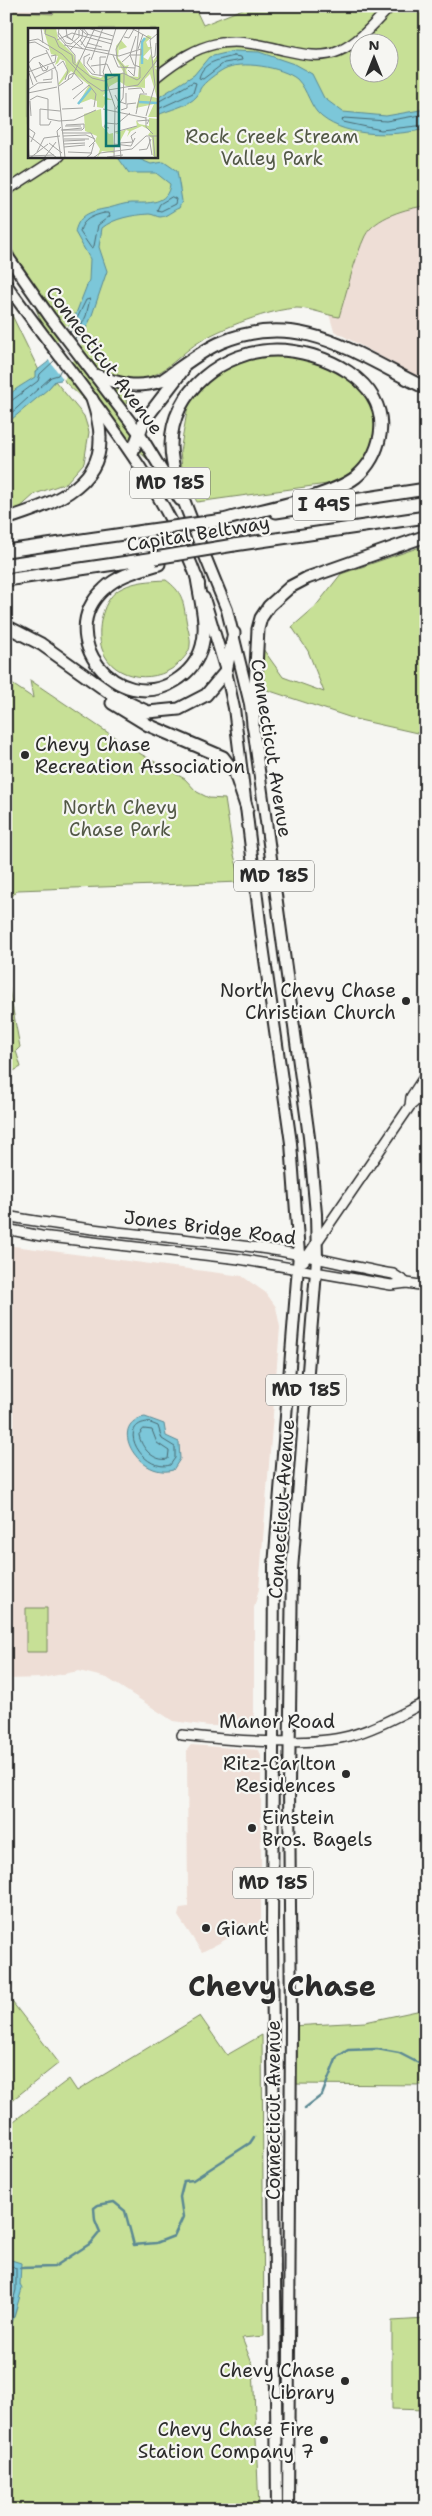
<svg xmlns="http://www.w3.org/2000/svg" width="432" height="2516" font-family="'Shantell Sans',sans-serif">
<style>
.built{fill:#eeded6}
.green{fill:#c7e096;stroke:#798660;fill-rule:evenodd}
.water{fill:#7bc7d9;stroke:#5b8993}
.pier{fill:#f6f6f2}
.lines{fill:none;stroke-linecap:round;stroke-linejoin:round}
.shore{stroke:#4b6971;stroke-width:1}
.stream{stroke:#5b8993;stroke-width:2.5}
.secondary-casing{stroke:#2b2b2b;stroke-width:12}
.primary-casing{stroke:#2b2b2b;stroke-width:14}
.highway-casing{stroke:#2b2b2b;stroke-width:15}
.secondary{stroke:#f6f6f2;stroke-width:9}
.primary{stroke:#f6f6f2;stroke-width:10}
.highway{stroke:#f6f6f2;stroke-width:11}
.highway-bridge-casing{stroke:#2b2b2b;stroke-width:15;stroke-linecap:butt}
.highway-bridge{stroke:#f6f6f2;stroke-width:11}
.poi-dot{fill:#2b2b2b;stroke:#f6f6f2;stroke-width:2}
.labels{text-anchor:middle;stroke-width:4.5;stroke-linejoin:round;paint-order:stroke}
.shield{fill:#f6f6f2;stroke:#686867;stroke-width:1}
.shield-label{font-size:18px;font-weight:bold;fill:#2b2b2b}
.park-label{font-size:19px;fill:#525846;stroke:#f6f6f2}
.street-label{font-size:19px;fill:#2b2b2b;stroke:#f6f6f2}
.poi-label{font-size:19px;fill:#2b2b2b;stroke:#f6f6f2;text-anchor:end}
.town-label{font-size:29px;font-weight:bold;fill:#2b2b2b;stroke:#f6f6f2}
.inset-river{fill:none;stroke:#7bc7d9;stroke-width:2.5}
.inset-road{fill:none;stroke:#a5a5a2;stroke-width:1}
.view{fill:#0f766e;fill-opacity:0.15;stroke:#0f766e;stroke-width:2.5}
.inset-edge{fill:none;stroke:#2b2b2b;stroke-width:2.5}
</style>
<rect width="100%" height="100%" fill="#f6f6f2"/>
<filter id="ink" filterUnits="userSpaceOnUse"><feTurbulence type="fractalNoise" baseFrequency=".02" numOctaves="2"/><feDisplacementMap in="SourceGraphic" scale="10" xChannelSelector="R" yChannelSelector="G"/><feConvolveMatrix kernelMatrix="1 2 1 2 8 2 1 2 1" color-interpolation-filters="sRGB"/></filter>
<g filter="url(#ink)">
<path class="built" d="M 6,6 L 63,6 L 53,14 L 6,11 Z
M 426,188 L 426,381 L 334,331 L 326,304 L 370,208 Z
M 6,1245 L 242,1276 L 266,1293 L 276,1307 L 280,1327 L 259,1589 L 254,1608 L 254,1720 L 243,1726 L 209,1726 L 173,1721 L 107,1678 L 79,1671 L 42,1678 L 6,1679 Z
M 191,1745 L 259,1750 L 261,1756 L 261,1921 L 202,1952 L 178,1916 L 180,1908 L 188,1907 L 187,1750 Z"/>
<path class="green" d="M 57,6 L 194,6 L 203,25 L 250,6 L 426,6 L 426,206 C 407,208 375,217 365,236 C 355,257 346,294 339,317 C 326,315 310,308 297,308 C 271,309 221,328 199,342 C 175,357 158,385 126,378 C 124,408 131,434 147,459 L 65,382 L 14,253 L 6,239 L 6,11 L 53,14 ZM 29,29 L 156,29 L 156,156 L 29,156 ZM 360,42 L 390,42 L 390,72 L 360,72 Z
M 6,303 L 48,389 L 55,381 L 84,416 L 89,432 L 84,463 L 66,483 L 35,494 L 6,520 Z
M 271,353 C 291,354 312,355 331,365 C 339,369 350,375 357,382 C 377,403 385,439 363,462 C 354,472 340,479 327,484 L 197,502 L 183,475 L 180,452 L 188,406 L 201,389 L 218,373 L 243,359 Z
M 426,545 L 426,735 L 355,719 L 264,689 L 263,649 L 283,677 L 324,692 L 308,651 L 292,627 L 315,607 L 341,574 Z
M 166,580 C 182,592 183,599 186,619 C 187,627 191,637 190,645 C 190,651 185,657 181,661 C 160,685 113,682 102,649 C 96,631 102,597 122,588 C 136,581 150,581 166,580 Z
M 6,680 L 33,698 L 30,680 L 132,749 L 185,779 L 197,792 L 209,798 L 225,799 L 233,851 L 241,882 L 17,890 L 6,904 Z
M 6,973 L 20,1047 L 16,1051 L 21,1067 L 6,1075 Z
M 26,1608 L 47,1608 L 47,1652 L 26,1652 Z
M 6,1994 L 59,2063 L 6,2105 Z
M 426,2009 L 426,2085 L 289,2084 L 291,2026 L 365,2022 Z
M 200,2016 L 227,2055 L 262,2035 L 264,2336 L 242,2338 L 253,2366 L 259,2510 L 6,2510 L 6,2127 L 69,2079 L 77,2091 Z
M 426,2319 L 426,2410 L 392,2409 L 392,2321 Z"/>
<path class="water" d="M 234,51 L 259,52 L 294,64 L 312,74 L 324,98 L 343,112 L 386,116 L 426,109 L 426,129 C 395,136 348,138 322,117 C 310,108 308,90 297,79 C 282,67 241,60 224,69 C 217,73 204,82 200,89 C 200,90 198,95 197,96 C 188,107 169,109 156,116 L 156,99 L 194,75 L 209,57 Z
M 117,156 L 132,156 L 151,164 L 164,162 L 177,171 L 182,201 L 179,208 C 173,210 166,217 160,217 C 157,217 153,214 149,214 C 133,215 114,218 102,228 L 99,247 L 107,271 L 91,318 L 61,380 L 55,381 L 48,389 L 6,424 C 6,391 7,395 35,377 L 35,372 L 48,362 L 75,316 L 89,280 L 90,259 L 75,232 C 79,213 93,211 109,208 C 117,206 124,203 132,203 C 148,203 168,205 170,184 L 156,173 L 129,173 Z
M 145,1417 L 164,1424 L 166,1436 L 179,1442 L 180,1459 L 173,1470 C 139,1480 106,1423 145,1417 Z
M 6,2257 L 8,2259 L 21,2263 L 20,2285 L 22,2289 L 6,2344 Z"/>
<path class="pier" d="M 67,324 L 82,343 L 64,380 L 47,358 Z"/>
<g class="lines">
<path class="shore" d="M 234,56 L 241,57 L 242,60 L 224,63 L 203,79 L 199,78 C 203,61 220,60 234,56 Z
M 156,103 L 193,82 L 196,83 L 193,93 L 156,110
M 426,114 L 386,121 L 344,118 L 342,120 L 343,122 L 381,130 L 426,125
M 172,197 L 176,199 L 175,204 L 161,211 L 157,210 L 160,204 Z
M 104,213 L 109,213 L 110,216 L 98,225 L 94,246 L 91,248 L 80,232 C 82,219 93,216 104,213 Z
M 70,333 L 86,300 L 90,299 L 86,316 L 75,339
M 6,402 L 11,401 L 38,381 L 40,374 L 55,360
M 6,418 L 51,377 L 58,375 L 61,369
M 148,1422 L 158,1426 L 162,1439 L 175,1447 L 175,1458 L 170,1465 C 143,1473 115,1424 148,1422 Z
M 144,1429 L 152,1430 L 157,1443 L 169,1451 L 168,1459 C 154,1462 141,1448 139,1435 Z
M 6,2264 L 16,2268 L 16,2290 L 6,2327"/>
<path class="stream" d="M 305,2108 L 322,2095 L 337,2057 L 348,2050 L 377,2049 L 399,2053 L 426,2067
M 20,2268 L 54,2267 L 91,2243 L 100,2232 L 95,2220 L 94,2208 L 98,2205 L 114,2202 L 125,2211 L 134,2245 L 156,2243 L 174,2236 L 183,2217 L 180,2197 L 184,2181 L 193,2180 L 250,2143 L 254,2137"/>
<defs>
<path id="secondary" d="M 156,77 C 202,40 226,35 283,50 C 301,54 321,59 339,51 C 360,42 375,22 391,6
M 6,191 L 60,156
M 410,1106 L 411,1097 L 426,1074
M 6,1216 C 92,1232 180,1237 267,1249 C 309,1255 351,1267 393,1274 L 407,1283
M 6,1229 L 41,1236 L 239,1259 L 391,1285 L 407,1283 L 426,1286
M 304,1261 L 410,1106 L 417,1100 L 426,1088
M 182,1735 C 225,1740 308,1747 349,1736 C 376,1729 401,1714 426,1702"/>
<path id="primary" d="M 6,254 L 50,317 L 139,433 L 180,500
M 6,284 C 74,381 159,470 199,584
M 194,529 L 227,610 L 250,704 L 309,1137 L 316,1214 L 317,1259 L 292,1570 L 289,1785 L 291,2026 L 288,2510
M 204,598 L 226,671 L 234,708 L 262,939 L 291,1143 L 299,1254 L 274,1566 L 272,1932 L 277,2510"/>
<path id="highway" d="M 95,375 C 119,384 136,389 161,381 C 181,368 200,351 222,342 C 301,309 358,356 426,388
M 132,453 L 144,421 L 183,370
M 276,512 L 426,489
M 6,519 C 46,506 102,488 100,437 C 100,424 96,411 92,399
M 197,535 C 187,507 171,475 171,445 C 171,391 224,350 276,350 C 321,350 389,380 380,435 C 377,452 369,466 356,477 C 329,498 258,510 223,520
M 234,545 L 426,517
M 6,551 L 144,531
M 159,564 C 140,570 118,575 104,589 C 52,636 118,717 175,681 C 188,673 198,661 202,646 C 208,625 200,599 197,578
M 6,580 L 155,558
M 6,626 L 41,644 L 114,696 L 148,712 L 179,709 L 206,695 L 226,671 L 234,633
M 112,703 L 148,725 L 223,757 L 235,773 L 247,809
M 253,725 L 258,629 L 261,618 L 269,606 L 290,587 L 307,578 L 426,536"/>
</defs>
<use href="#secondary" class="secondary-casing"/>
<use href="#primary" class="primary-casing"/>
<use href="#highway" class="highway-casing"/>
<use href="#secondary" class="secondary"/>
<use href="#primary" class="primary"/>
<use href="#highway" class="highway"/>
<defs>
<path id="highway-bridge" d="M 144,531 L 223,520
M 155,558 L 234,545"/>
</defs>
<use href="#highway-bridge" class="highway-bridge-casing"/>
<use href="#highway-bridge" class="highway-bridge"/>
</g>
</g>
<g class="poi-dot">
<circle cx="25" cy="755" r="5"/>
<circle cx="406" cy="1001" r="5"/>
<circle cx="346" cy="1774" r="5"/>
<circle cx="252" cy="1828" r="5"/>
<circle cx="206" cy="1928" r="5"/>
<circle cx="345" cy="2381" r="5"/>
<circle cx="324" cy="2440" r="5"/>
</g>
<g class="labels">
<g class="shield">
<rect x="130" y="467.5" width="80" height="31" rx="4"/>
<rect x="293" y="489.5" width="62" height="31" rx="4"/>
<rect x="234" y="860.5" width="80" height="31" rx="4"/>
<rect x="266" y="1374.5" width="80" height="31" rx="4"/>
<rect x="233" y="1867.5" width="80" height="31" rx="4"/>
</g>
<g class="shield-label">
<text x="170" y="489">MD 185</text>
<text x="324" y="511">I 495</text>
<text x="274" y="882">MD 185</text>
<text x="306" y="1396">MD 185</text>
<text x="273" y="1889">MD 185</text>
</g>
<g class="park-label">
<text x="272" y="143">Rock Creek Stream<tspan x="272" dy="22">Valley Park</tspan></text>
<text x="120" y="814">North Chevy<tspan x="120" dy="22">Chase Park</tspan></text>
</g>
<g class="street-label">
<text transform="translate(105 360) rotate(53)" y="7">Connecticut Avenue</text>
<text transform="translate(198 533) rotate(-9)" y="7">Capital Beltway</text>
<text transform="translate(272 748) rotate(81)" y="7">Connecticut Avenue</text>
<text transform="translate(210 1227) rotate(7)" y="7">Jones Bridge Road</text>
<text transform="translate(281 1509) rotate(-86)" y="7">Connecticut Avenue</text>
<text x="277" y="1728">Manor Road</text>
<text transform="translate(273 2110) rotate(-90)" y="7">Connecticut Avenue</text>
</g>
<g class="poi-label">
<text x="35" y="751" text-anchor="start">Chevy Chase<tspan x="35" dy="22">Recreation Association</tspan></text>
<text x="396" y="997">North Chevy Chase<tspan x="396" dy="22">Christian Church</tspan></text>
<text x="336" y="1770">Ritz-Carlton<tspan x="336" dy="22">Residences</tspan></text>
<text x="262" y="1824" text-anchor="start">Einstein<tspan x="262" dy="22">Bros. Bagels</tspan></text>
<text x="216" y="1935" text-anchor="start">Giant</text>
<text x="335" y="2377">Chevy Chase<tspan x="335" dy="22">Library</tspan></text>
<text x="314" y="2436">Chevy Chase Fire<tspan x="314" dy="22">Station Company 7</tspan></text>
</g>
<g class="town-label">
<text x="282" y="1996">Chevy Chase</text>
</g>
</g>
<g transform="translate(28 28)">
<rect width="130" height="130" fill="#f6f6f2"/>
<path d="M 15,0 L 28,0 L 30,11 L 46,27 L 48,36 L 51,31 L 62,47 L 73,50 L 77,46 L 96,45 L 89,32 L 88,18 L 93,12 L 99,19 L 91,22 L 91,17 L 90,30 L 97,38 L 101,37 L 98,42 L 100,48 L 110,49 L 113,14 L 120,7 L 124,9 L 118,14 L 120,19 L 124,19 L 115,29 L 120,32 L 123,26 L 125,33 L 130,26 L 127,38 L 130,38 L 127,40 L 130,43 L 130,89 L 120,89 L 126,76 L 108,80 L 112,66 L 129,70 L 122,46 L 117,51 L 117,60 L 98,58 L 91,53 L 82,58 L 75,68 L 85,72 L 79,72 L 75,80 L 69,79 L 69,73 L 63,71 L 50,76 L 61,57 L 43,43 L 31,57 L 30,56 L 39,42 L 37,33 L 32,31 L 30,35 L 27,37 L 30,28 L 23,26 ZM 73,81 L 74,98 L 81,106 L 85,105 L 86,125 L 74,123 L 69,130 L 72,121 L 67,113 L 69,108 L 57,103 L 56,86 ZM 121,90 L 130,91 L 130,130 L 125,128 L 124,110 L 120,107 L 123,103 L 114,98 L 103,103 L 99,109 L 101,103 L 98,102 L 91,115 L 91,106 L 87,105 L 109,98 L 108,92 L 111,96 L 121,98 Z" fill="#c7e096"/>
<path class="inset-river" d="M 114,36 L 114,14 L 117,10M 111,74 L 129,75M 50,76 L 63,60"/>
<path class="inset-road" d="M 13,0 L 15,15M 18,0 L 17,6 L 27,10 L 31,19 L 44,27 L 45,35 L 64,50 L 76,53 L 95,45 L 109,52 L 112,50 L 112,39M 31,0 L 30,8 L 47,27 L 47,35M 38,0 L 39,8 L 55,21M 51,0 L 58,6 L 84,12M 60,0 L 85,8M 103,0 L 123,11M 30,4 L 38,15 L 43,16 L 51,9 L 51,2M 37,8 L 44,12 L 49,0M 108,8 L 102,27 L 106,37 L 112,39M 96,9 L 101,10 L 106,1M 29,12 L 44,5 L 84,16M 52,12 L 57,19 L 81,23M 0,13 L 10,11 L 34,26 L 59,53 L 74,63 L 110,57 L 130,31M 0,15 L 7,14 L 21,22M 59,15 L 74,19M 36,17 L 91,28 L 113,21 L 113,27 L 102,27 L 94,34M 53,17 L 60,6 L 55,0M 110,21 L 115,6M 18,22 L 29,44 L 37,130M 42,22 L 54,10 L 55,0M 62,26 L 56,29 L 56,37 L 64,46 L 76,48M 85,27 L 90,39 L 107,40 L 111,0M 62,29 L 59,35 L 67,45M 124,30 L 127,28 L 128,15M 63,32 L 75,0M 29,38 L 35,33 L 40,43 L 37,52M 63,38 L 79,36 L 84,47M 0,42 L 5,57M 19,42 L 11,34 L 15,43 L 19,42 L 20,38M 100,42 L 106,48 L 107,40M 0,44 L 27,34 L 28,27 L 23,28M 72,48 L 72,29 L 78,29M 6,50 L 28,39M 15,52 L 24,51 L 24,42M 40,52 L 41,47 L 46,45 L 55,55 L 44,62M 9,54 L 0,36 L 5,30 L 19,25M 31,58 L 44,49 L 67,0M 100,61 L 113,60 L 116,65M 0,62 L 10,55 L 24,54M 0,65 L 29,59M 87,67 L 90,73 L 98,76 L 98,65M 45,71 L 61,57 L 68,66 L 66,79M 2,72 L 9,68 L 20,71 L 20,91 L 31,93M 2,73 L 3,88M 34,81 L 55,80M 75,81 L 118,90M 88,81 L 95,70 L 96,51 L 96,39 L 89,31 L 88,21 L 100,0M 93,82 L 99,80 L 99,76 L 108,75M 108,86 L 112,66 L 119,66M 118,88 L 127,57 L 122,12 L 129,6M 118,89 L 118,99 L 125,106M 23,93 L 21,97 L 12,97 L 12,81 L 32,83M 31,93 L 46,92 L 68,82M 109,93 L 121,92 L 119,96M 37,98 L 53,98M 0,100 L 7,105 L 3,114M 81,100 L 76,99 L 78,95 L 89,96 L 102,85M 33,102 L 54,102 L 56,100 L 56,96 L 38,97M 35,102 L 54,100M 87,104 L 109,98M 34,105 L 63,105 L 67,113 L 61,119M 0,107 L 29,130M 35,108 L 58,107 L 67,111M 125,108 L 127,130M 121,109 L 124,127M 36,111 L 61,111M 0,113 L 1,128M 36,113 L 57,112M 21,115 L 34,125M 36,116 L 57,115M 86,116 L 103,118 L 107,110M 36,119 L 57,117M 111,122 L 119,121 L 123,111M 9,124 L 16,110 L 32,108M 40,124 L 64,125M 0,128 L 26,127M 79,129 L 95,127M 2,130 L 20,116M 16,130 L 28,114M 33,130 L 29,103 L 33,99M 58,130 L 63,126 L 66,115M 65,130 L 72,125 L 104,121 L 118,108 L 130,108M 86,130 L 87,79 L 75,44 L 88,0M 93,130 L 92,115 L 105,114 L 103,108 L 108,104"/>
<path class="view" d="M 78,47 L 91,47 L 91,118 L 78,118 Z"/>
<rect width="130" height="130" class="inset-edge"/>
</g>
<rect width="432" height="2516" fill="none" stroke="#f6f6f2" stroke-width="25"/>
<rect x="12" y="12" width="407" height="2491" fill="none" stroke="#2b2b2b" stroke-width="2" filter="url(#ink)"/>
<g transform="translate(374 58)"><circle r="24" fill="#f6f6f2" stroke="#a5a5a2"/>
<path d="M0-4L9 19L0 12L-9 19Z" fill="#2b2b2b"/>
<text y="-8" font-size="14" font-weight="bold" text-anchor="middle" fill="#2b2b2b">N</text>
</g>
</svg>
